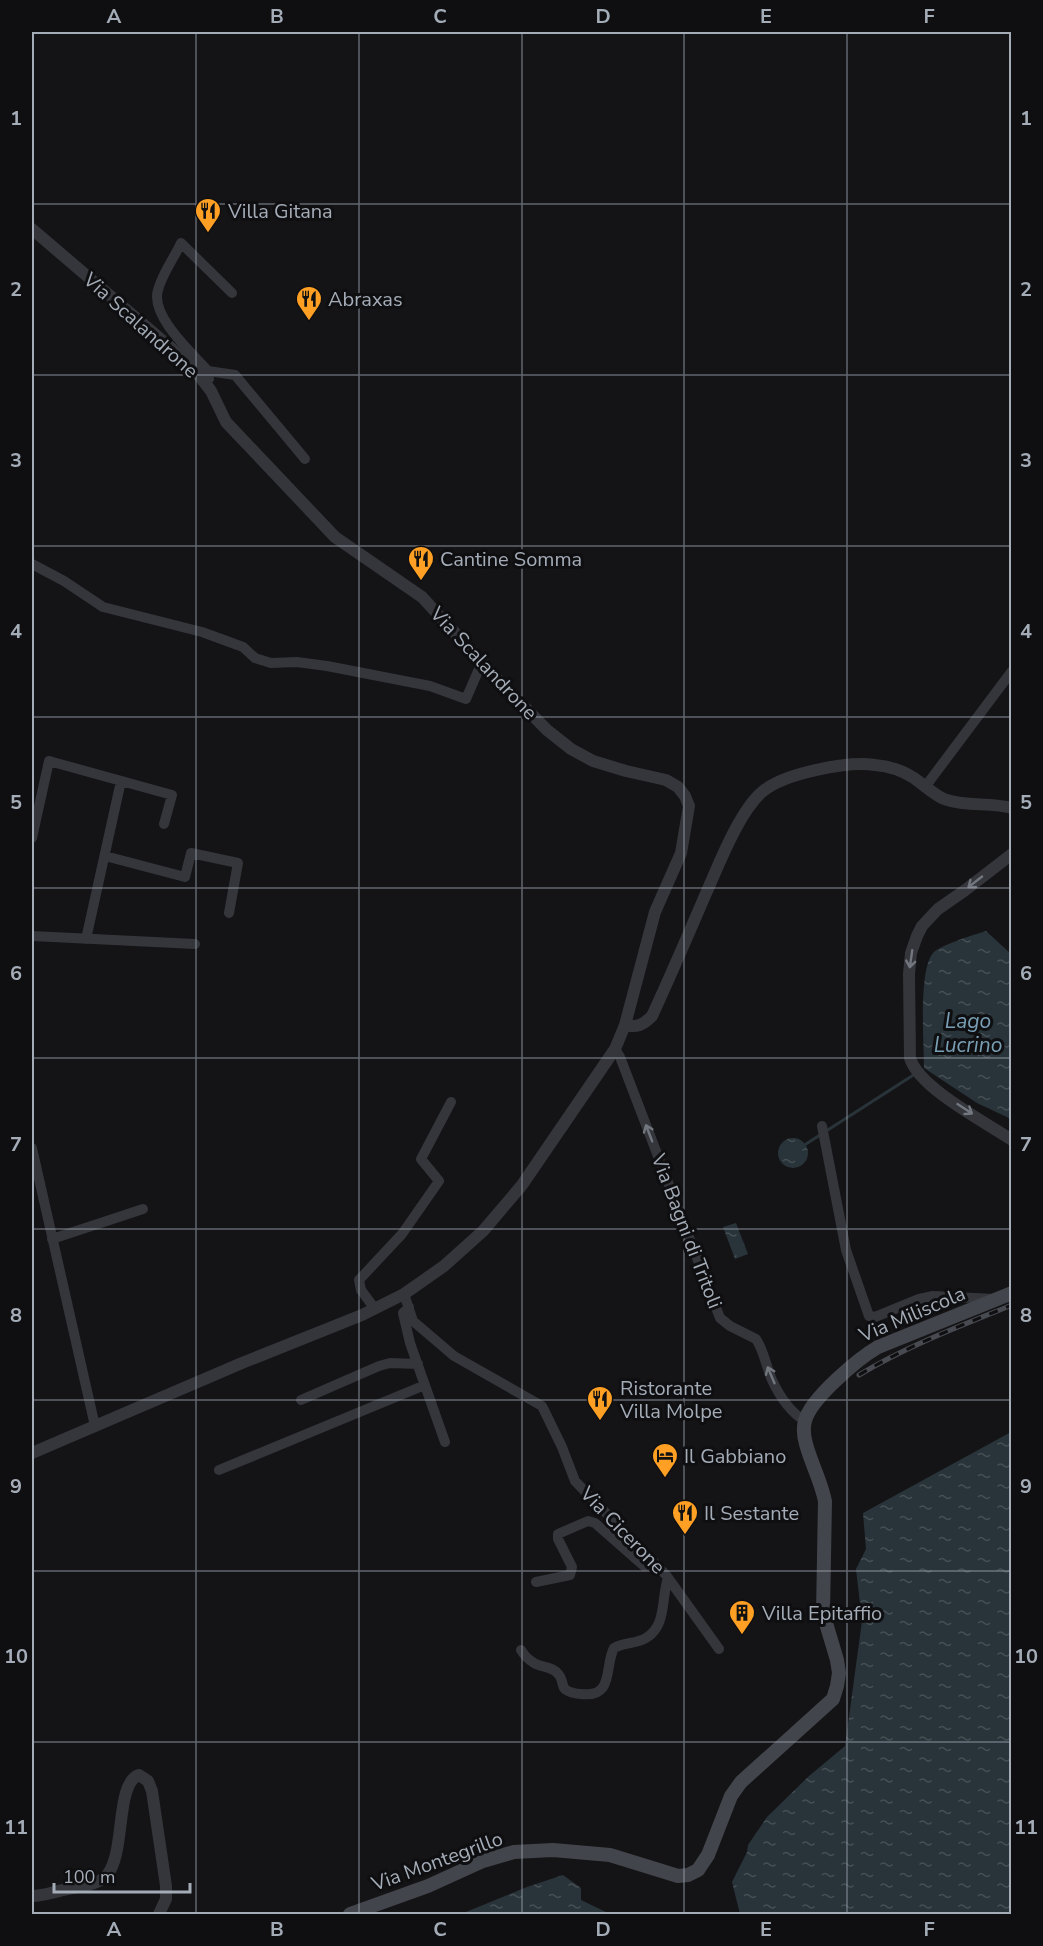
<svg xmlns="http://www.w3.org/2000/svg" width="1043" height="1946" font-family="'Nunito Sans',sans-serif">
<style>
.water{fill:url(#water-ripples)}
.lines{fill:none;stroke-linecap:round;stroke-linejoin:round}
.stream{stroke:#29343a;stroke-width:3}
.minor{stroke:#34363b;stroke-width:10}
.tertiary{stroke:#34363b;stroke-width:12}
.secondary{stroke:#42454b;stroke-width:14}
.rail-casing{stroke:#474a50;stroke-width:5}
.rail{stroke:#0f0f11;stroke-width:3;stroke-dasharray:9;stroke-linecap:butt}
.oneway{stroke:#72777f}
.grid{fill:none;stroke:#a4acb7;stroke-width:1.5;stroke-opacity:0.55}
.labels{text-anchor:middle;stroke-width:6;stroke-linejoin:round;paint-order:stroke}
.poi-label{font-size:20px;fill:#a4acb7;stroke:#0f0f11;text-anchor:start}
.street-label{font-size:20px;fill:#a4acb7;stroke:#0f0f11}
.water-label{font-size:21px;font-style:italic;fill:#799fb5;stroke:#0f0f11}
.neatline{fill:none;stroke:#a4acb7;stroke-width:2}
.grid-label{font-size:20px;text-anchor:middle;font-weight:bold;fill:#a4acb7}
</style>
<defs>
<pattern id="water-ripples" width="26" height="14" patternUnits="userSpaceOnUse" patternTransform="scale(1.5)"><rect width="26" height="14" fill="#29343a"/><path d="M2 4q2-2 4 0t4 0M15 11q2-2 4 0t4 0" fill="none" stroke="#454f54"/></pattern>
</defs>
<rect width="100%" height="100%" fill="#141416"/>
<path class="water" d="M 986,931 L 1011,954 L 1011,1119 L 977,1103 L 924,1068 C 924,1044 918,967 934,952 C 943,944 974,935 986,931 Z
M778 1153a15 15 0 1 1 30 0a15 15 0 1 1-30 0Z
M 736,1223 L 748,1254 L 735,1259 L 723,1227 Z
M 1011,1432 L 1011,1914 L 740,1914 L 732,1882 L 747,1852 L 748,1845 L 767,1817 L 809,1776 L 845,1746 L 862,1621 L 856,1569 L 866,1549 L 863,1513 Z
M 563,1875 L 581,1888 L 581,1900 L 610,1914 L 461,1914 L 527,1887 Z"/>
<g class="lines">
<path class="stream" d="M 806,1144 L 915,1074"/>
<path class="minor" d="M 208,371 C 192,353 150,316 158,290 C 162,274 174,258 181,243 L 232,293
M 209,379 L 208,371 L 235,375 L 305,459
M 32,564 L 64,581 L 103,607 L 202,632 L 243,647 L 255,658 L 271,663 L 297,662 L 327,666 L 430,686 L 466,699 L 482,662
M 925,787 L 1012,671
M 32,838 L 49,761 L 172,795 L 164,824
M 105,856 L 185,877 L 191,853 L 238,863 L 229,913
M 32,936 L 195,944
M 86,939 L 121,781
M 615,1049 L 620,1057 L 720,1318 L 730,1326 L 756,1339 C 764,1351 766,1366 772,1380 C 779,1395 790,1412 805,1421
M 822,1126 L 846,1250 L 869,1316 L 875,1317 L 919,1299 L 933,1296 L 995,1299
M 32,1148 L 95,1426
M 52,1239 L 143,1209
M 404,1294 L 413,1321 L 454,1356 L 542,1406 L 562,1447 L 575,1481 L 666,1575 L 719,1649
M 409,1307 L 403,1313 L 410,1343 L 445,1442
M 375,1309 L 361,1290 L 359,1280 L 402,1234 L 439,1181 L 421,1159 L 451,1102
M 301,1400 L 379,1366 L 390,1363 L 418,1364
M 219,1470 L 425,1385
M 536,1582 L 570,1575 L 572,1567 L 558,1539 L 558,1534 L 588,1521 L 595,1523 L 644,1566 L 654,1562
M 521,1650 C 524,1655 529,1660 534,1663 C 542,1668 553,1666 559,1675 C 562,1678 562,1684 564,1688 C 567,1692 576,1694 581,1694 C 615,1698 604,1666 614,1648 C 624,1642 636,1644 646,1638 C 667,1626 661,1598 668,1578"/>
<path class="tertiary" d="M 32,229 L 191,365 L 211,391 L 226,422 L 335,537 L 422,597 L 502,684 L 547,730 L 571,749 L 593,761 L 626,771 L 666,780 L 678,787 L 685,796 L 689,806 L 681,853 L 655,912 L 625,1025 L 615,1049 L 522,1185 L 483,1231 L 444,1266 L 404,1294 L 362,1315 L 242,1363 L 32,1453
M 1012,854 L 964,891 L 938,909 L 922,926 L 917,936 L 911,953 L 909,974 L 910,1058 C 919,1088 985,1122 1012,1140
M 625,1025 C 637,1028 643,1025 652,1016 C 671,975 689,933 707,891 C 720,862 739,812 762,792 C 784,773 848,761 875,765 C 889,766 903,771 914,778 C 924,785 933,794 944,799 C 965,807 990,802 1012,808
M 32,1896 C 44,1896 56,1891 68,1889 C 81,1886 98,1885 107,1875 C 126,1853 115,1783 139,1775 L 148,1781 L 152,1791 L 166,1886 L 166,1899 L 159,1914"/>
<path class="secondary" d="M 350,1914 L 428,1886 L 483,1861 L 514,1852 L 553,1850 L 610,1855 L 678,1876 L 688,1875 L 698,1870 L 708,1855 L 731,1796 L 741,1782 L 833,1699 L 837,1686 L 839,1673 L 837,1660 L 823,1613 L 825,1501 C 821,1481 811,1463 806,1444 C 804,1437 803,1428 805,1421 C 810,1399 859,1358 878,1347 L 1012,1293"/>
<defs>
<path id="rail" d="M 859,1375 C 907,1346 960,1326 1012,1305"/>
</defs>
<use href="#rail" class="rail-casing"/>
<use href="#rail" class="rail"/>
</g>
<defs><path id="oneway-shaft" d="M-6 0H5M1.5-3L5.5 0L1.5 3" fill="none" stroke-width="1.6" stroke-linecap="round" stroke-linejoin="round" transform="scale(1.5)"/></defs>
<g class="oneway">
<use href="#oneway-shaft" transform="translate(975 882) rotate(142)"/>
<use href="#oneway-shaft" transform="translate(911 959) rotate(98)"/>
<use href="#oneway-shaft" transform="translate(965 1109) rotate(33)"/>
<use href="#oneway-shaft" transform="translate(649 1133) rotate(-111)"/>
<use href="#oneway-shaft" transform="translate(771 1375) rotate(-113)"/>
</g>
<path class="grid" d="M 196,32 L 196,1914M 359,32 L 359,1914M 522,32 L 522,1914M 684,32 L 684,1914M 847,32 L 847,1914M 32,204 L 1012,204M 32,375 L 1012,375M 32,546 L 1012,546M 32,717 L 1012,717M 32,888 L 1012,888M 32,1058 L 1012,1058M 32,1229 L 1012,1229M 32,1400 L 1012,1400M 32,1571 L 1012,1571M 32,1742 L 1012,1742"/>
<defs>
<symbol id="restaurant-pin" viewBox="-11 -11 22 30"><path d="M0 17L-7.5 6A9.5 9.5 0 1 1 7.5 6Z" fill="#ff9f23" stroke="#0f0f11"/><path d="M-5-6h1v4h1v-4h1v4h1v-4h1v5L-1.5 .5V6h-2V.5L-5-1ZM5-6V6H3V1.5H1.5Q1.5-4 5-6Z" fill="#111"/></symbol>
<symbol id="hotel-pin" viewBox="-11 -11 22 30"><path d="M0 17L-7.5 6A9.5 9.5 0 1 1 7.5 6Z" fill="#ff9f23" stroke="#0f0f11"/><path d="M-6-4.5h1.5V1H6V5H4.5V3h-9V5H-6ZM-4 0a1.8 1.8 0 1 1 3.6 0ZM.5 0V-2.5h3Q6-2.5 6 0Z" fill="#111"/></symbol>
<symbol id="building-pin" viewBox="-11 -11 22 30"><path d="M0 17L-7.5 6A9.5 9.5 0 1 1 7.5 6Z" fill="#ff9f23" stroke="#0f0f11"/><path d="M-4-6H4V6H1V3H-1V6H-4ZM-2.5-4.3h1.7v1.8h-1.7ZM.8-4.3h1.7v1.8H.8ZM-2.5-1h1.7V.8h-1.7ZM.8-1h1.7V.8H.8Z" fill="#111"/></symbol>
</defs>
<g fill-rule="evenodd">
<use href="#restaurant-pin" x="193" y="196" width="30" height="40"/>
<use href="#restaurant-pin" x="294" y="284" width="30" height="40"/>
<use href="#restaurant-pin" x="406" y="544" width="30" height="40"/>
<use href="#restaurant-pin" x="585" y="1384" width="30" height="40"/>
<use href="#hotel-pin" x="650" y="1441" width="30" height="40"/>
<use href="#restaurant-pin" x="670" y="1498" width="30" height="40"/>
<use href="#building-pin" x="727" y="1598" width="30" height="40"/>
</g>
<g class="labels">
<g class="poi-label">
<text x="228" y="218">Villa Gitana</text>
<text x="328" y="306">Abraxas</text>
<text x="440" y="566">Cantine Somma</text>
<text x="620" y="1395">Ristorante<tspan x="620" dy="23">Villa Molpe</tspan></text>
<text x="684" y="1463">Il Gabbiano</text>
<text x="704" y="1520">Il Sestante</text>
<text x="762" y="1620">Villa Epitaffio</text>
</g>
<g class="street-label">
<text transform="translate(141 325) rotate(42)" y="7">Via Scalandrone</text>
<text transform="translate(484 663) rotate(47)" y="7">Via Scalandrone</text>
<text transform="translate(687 1231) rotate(69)" y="7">Via Bagni di Tritoli</text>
<text transform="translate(912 1314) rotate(-23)" y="7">Via Miliscola</text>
<text transform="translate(623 1530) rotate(46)" y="7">Via Cicerone</text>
<text transform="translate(437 1861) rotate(-20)" y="7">Via Montegrillo</text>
</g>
<g class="water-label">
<text x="968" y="1028">Lago<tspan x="968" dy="24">Lucrino</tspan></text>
</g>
</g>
<rect width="1043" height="1946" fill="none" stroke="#0f0f11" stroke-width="66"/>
<path d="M54 1883v9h136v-9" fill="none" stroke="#a4acb7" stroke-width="3"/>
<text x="63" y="1883" font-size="18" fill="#a4acb7" stroke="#0f0f11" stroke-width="4.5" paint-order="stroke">100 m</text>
<rect x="33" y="33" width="977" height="1880" class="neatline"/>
<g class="grid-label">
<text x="114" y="23">A</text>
<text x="277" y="23">B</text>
<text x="440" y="23">C</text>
<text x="603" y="23">D</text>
<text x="766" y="23">E</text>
<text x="929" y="23">F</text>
<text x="16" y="125">1</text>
<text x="1026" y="125">1</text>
<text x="16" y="296">2</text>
<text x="1026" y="296">2</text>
<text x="16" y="467">3</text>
<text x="1026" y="467">3</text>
<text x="16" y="638">4</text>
<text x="1026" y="638">4</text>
<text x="16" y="809">5</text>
<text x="1026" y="809">5</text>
<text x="16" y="980">6</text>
<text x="1026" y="980">6</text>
<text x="16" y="1151">7</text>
<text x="1026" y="1151">7</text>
<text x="16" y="1322">8</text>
<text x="1026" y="1322">8</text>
<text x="16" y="1493">9</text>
<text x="1026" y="1493">9</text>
<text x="16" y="1663">10</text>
<text x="1026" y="1663">10</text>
<text x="16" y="1834">11</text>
<text x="1026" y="1834">11</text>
<text x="114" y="1936">A</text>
<text x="277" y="1936">B</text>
<text x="440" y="1936">C</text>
<text x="603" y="1936">D</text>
<text x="766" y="1936">E</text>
<text x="929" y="1936">F</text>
</g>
</svg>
